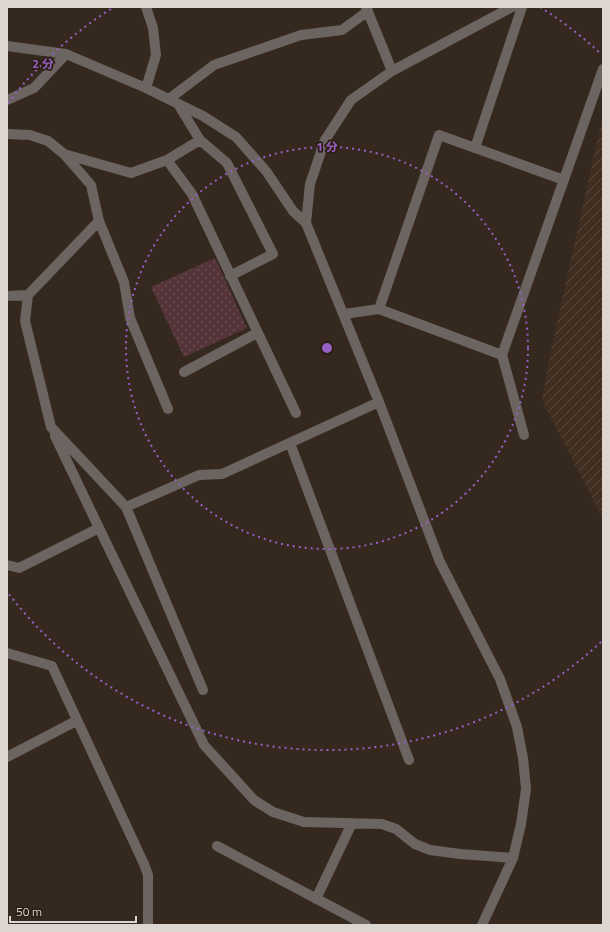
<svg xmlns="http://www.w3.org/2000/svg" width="610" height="932" font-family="'Titillium Web','Noto Sans JP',sans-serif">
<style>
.industrial{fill:url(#industrial-furrows)}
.park{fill:url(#park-dots)}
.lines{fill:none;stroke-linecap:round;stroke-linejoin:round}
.minor{stroke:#6c6461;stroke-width:10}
.ring{fill:none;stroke:#985fc4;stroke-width:2;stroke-dasharray:2 4}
.centre{fill:#985fc4;stroke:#2b1f15;stroke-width:2}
.ring-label{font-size:12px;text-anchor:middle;font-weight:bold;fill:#985fc4;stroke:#2b1f15;stroke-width:3.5;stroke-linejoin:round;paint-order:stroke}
</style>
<defs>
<pattern id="industrial-furrows" width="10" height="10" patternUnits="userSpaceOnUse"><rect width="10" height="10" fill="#402e20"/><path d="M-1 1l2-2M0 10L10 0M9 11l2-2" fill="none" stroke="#5b4b3f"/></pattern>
<pattern id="park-dots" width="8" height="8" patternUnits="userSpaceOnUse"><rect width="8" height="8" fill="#553439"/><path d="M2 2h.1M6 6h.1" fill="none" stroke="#6d5055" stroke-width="1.8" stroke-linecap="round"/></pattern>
</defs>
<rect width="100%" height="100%" fill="#35291f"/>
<path class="industrial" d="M 603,115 L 603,519 L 542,400 L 550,355 Z"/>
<path class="park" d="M 215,258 L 247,328 L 184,357 L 151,287 Z"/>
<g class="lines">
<path class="minor" d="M 366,7 L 392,71
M 7,46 L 66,54 L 146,88 L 203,116 L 236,137 L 266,171 L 293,211 L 306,223
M 146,88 L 156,55 L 153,28 L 146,7
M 169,99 L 214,65 L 301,35 L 342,30 L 368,11
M 7,100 L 34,88 L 66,54
M 178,104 L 200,140 L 167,160 L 192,194 L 296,413
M 7,134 L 30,135 L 48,141 L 64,154 L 91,185 L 99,221 L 28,295 L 25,321 L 51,427 L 126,507 L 203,690
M 200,140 L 227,163 L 273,254 L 230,276
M 475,148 L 522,7
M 64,154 L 131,173 L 167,160
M 99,221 L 124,282 L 130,318 L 168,409
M 7,296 L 28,295
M 379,309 L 439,135 L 564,180
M 344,314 L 379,309 L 502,355 L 603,69
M 502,355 L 524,435
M 184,372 L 257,333
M 290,443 L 409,760
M 126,507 L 199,475 L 222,474 L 379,402
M 99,528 L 204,745 L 254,800 L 273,812 L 304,822 L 382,824 L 396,829 L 415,844 L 430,850 L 460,854 L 513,858
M 7,565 L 19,568 L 99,528 L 55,436
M 7,653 L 52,666 L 144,864 L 148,875 L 148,925
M 7,757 L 76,721
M 217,846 L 366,925
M 316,899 L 352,823
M 482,925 L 513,858 L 521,824 L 526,789 L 523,758 L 517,727 L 500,679 L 440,562 L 379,402 L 306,223 L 310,184 L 325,140 L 351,100 L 392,71 L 512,7"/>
</g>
<g class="ring">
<circle cx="327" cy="348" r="201"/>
<path d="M601 642A402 402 0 0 1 8 593M8 103A402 402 0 0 1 114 7M540 7A402 402 0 0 1 601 54"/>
</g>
<circle cx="327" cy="348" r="6" class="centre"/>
<g class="ring-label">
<text x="43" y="68">2 分</text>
<text x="327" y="151">1 分</text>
</g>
<rect width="610" height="932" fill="none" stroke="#ddd5cf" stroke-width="16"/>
<path d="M10 916v6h126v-6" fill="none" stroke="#ddd5cf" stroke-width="2"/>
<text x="16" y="916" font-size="12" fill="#ddd5cf" stroke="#2b1f15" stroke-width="3" paint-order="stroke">50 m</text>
</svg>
